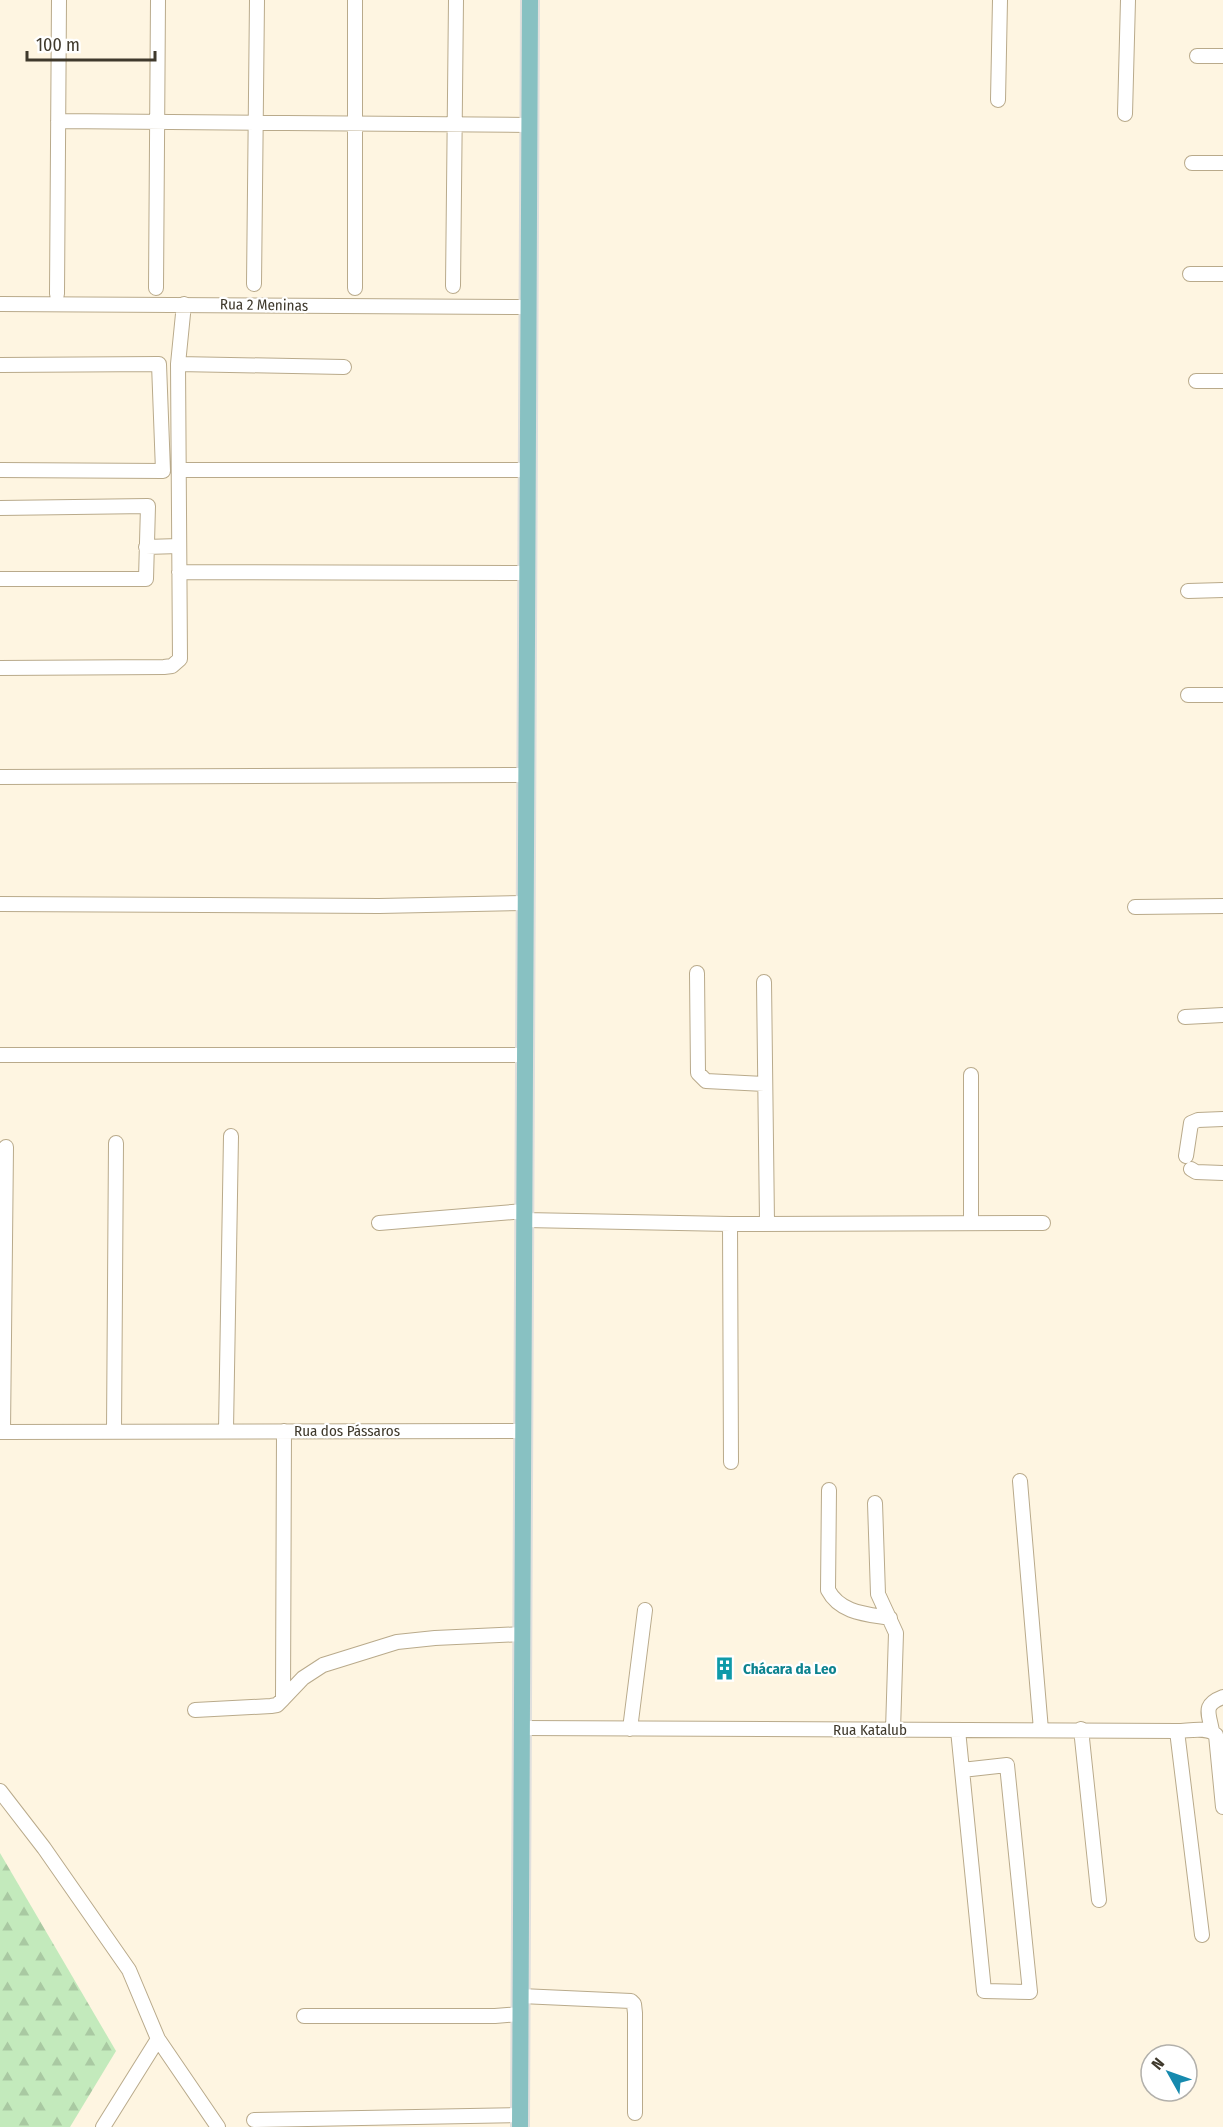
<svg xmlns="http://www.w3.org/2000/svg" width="1223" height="2127" font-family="'Fira Sans Condensed',sans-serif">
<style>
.forest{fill:url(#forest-firs)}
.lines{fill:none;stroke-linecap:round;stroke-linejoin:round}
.minor-casing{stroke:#b9aa8b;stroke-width:16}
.major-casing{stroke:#e0dfdd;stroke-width:20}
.minor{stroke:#fff;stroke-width:14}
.major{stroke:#88c1c2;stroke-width:16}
.labels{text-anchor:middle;stroke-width:4.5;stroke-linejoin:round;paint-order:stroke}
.street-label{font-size:15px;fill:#3f392c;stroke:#fff}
.culture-label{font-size:15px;font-weight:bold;fill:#0d838f;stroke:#fff;text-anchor:start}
</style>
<defs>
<pattern id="forest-firs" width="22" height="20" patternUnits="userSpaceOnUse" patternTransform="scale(1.5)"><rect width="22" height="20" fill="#c3eabc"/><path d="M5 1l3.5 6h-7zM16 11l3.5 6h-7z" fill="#a9c9a2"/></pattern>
</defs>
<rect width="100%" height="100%" fill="#fef5e1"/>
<path class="forest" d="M 0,1853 L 116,2051 L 70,2127 L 0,2127 Z"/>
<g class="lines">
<defs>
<path id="minor" d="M 1197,56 L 1223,56
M 998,100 L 1000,0
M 1125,114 L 1128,0
M 58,121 L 529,125
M 1192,163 L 1223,163
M 1190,274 L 1223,274
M 254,284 L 257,0
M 453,286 L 456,0
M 156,288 L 158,0
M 355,288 L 355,0
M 57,294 L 59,0
M 0,304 L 529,307
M 178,364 L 344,367
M 0,365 L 159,364 L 163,471 L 0,470
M 1196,381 L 1223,381
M 179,470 L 528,470
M 0,508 L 148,506 L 146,579 L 0,579
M 146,547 L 179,546
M 179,572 L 527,573
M 1188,591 L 1223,590
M 0,668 L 164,667 L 172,666 L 180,659 L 178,364 L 184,304
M 1188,695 L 1223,695
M 0,777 L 527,775
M 0,904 L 379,906 L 526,903
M 1135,907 L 1223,906
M 697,973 L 698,1073 L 706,1081 L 765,1084
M 764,982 L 767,1222
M 1185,1017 L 1223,1015
M 0,1055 L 525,1055
M 1186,1156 L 1191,1123 L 1198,1120 L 1223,1119
M 1191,1169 L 1196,1172 L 1223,1173
M 525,1220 L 730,1224 L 1043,1223
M 379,1223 L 525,1211
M 971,1223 L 971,1075
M 730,1224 L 731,1462
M 226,1430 L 231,1136
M 114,1431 L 116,1143
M 0,1432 L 524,1431
M 3,1432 L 6,1147
M 1020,1481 L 1041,1730
M 829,1490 L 828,1590 C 840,1613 866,1614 890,1618
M 875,1503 L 878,1594 L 896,1633 L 893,1730
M 283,1699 L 303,1678 L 323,1665 L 397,1642 L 435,1638 L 523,1634
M 195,1710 L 271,1706 L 277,1705 L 283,1699 L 284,1431
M 522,1728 L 1177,1731 C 1189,1731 1207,1726 1216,1735 L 1223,1807
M 630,1729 L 645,1610
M 1081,1729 L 1099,1900
M 958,1730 L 984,1991 L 1030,1992 L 1007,1765 L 962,1770
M 1177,1731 L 1202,1935
M 1212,1731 C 1209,1713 1202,1705 1223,1697
M 0,1791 L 44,1848 L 129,1970 L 158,2039 L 218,2127
M 521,1996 L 631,2001 L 634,2004 L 635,2013 L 635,2113
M 304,2016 L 495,2016 L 520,2014
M 254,2120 L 520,2115
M 103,2127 L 158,2039"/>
<path id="major" d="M 520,2127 L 530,0"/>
</defs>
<use href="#minor" class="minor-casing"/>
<use href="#major" class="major-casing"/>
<use href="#minor" class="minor"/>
<use href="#major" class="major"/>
</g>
<defs>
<symbol id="building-bare" viewBox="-9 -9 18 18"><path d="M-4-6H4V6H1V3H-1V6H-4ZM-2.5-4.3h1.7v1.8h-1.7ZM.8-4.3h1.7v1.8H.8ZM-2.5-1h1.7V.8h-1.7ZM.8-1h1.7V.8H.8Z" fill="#0f9aa8" stroke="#fff" stroke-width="2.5" paint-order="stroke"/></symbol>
</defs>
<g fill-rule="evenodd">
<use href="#building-bare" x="708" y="1652" width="33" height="33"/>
</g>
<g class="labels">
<g class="street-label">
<text transform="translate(264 305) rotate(1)" y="5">Rua 2 Meninas</text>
<text x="347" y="1436">Rua dos Pássaros</text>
<text x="870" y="1735">Rua Katalub</text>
</g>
<g class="culture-label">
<text x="743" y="1674">Chácara da Leo</text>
</g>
</g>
<g transform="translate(1169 2073) rotate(310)"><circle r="28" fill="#ffffff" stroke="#b2b0ab" stroke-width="1.5"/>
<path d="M0-4.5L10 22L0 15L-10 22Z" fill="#168aae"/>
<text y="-9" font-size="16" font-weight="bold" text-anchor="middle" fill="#3f392c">N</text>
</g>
<path d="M27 51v9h128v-9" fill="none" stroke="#3f392c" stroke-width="3"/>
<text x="36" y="51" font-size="18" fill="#3f392c" stroke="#ffffff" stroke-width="4.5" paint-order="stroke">100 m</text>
</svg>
